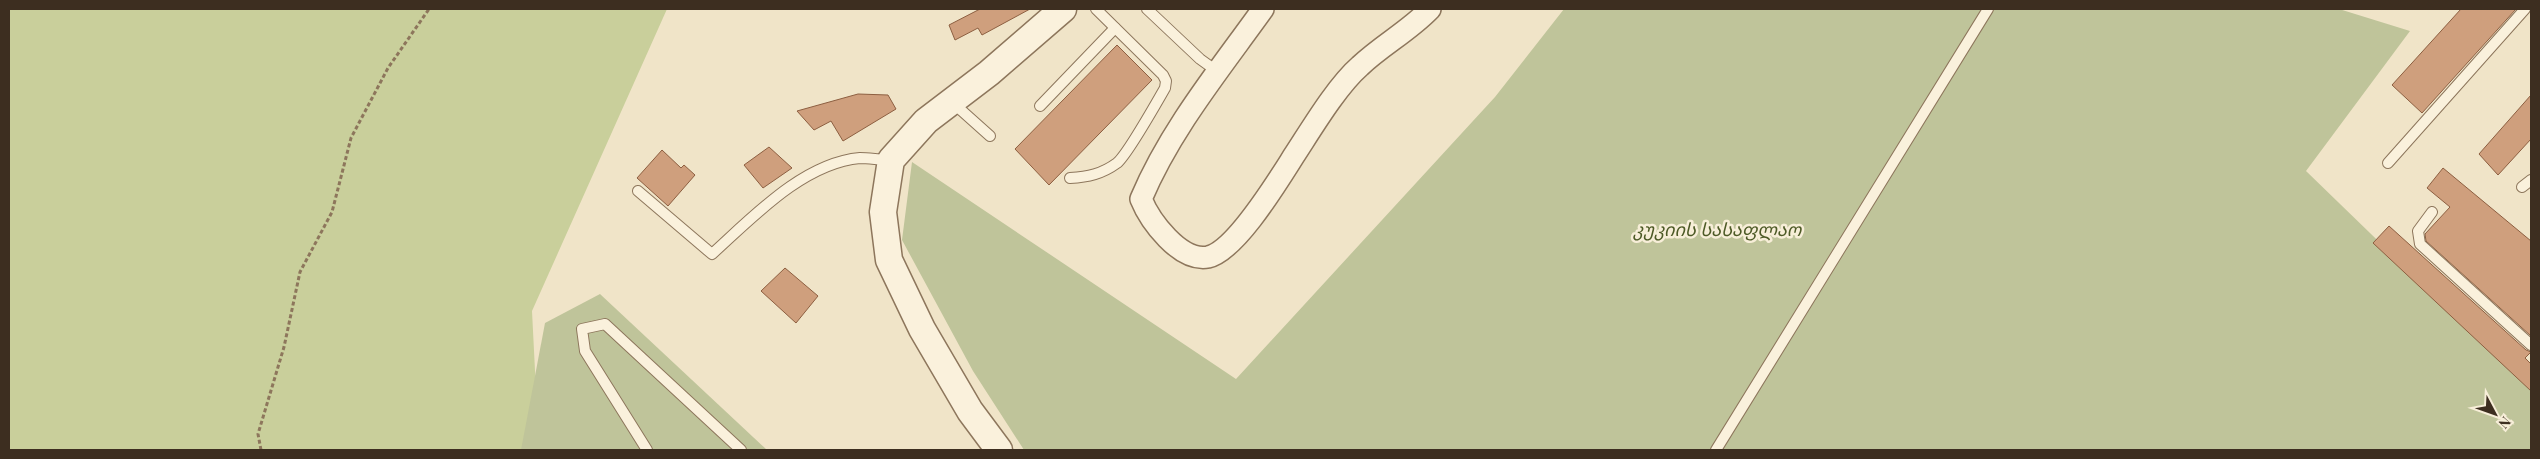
<svg xmlns="http://www.w3.org/2000/svg" width="2540" height="459" font-family="'Playfair Display','Noto Sans Georgian',serif">
  <rect width="100%" height="100%" fill="#f0e4c8"/>
  <path fill="#c9cf9b" d="M9,9H667L532,311L539,450H9Z"/>
  <g fill="#bfc49a">
    <path d="M1564,9H2339L2410,31L2306,171L2531,389V450H1024L973,371L902,240L912,162L1236,379L1495,97Z"/>
    <path d="M600,294L767,450H521L545,323Z"/>
  </g>
  <g fill="#cf9f7d" stroke="#8d5f41">
    <path d="M980,9H1030L982,35L978,28L955,40L949,25Z"/>
    <path d="M2461,9H2516L2422,113L2392,85Z"/>
    <path d="M1117,45L1152,80L1049,185L1015,149Z"/>
    <path d="M858,94L888,95L896,109L843,141L831,121L814,130L797,111Z"/>
    <path d="M2531,95V139L2498,175L2479,154Z"/>
    <path d="M769,147L792,168L763,188L744,165Z"/>
    <path d="M662,150L681,168L684,165L695,175L668,206L637,178Z"/>
    <path d="M2443,168L2531,241V336L2426,241L2425,234L2450,207L2427,188Z"/>
    <path d="M2389,226L2526,350L2531,352L2525,358L2531,364V391L2373,243Z"/>
    <path d="M785,268L818,296L796,323L761,291Z"/>
  </g>
  <g fill="none" stroke-linecap="round" stroke-linejoin="round">
    <g stroke="#8d765c" stroke-width="12">
      <g id="service">
        <path d="M1147,9L1200,59L1218,72"/>
        <path d="M952,102L990,136"/>
        <path d="M1040,106L1115,28"/>
        <path d="M2388,163L2525,9"/>
        <path d="M1070,178C1088,177 1102,174 1117,163C1127,155 1157,102 1165,88L1166,81L1163,75L1096,9"/>
        <path d="M2522,187L2531,180"/>
        <path d="M638,191L712,254C752,218 803,163 860,158C869,158 881,160 891,160"/>
        <path d="M2432,212L2418,231L2420,244L2531,345"/>
        <path d="M647,450L585,351L582,329L605,324L741,450"/>
        <path d="M1716,450L1988,9"/>
      </g>
    </g>
    <g stroke="#8d765c" stroke-width="24">
      <path id="minor" d="M1263,9C1220,69 1170,130 1141,199C1150,221 1180,262 1208,257C1236,251 1279,179 1295,154C1312,128 1337,86 1360,66C1382,45 1409,31 1430,9"/>
    </g>
    <g stroke="#8d765c" stroke-width="29">
      <path id="tertiary" d="M999,450L970,411L922,329L889,260L883,212L891,160L926,121L989,73L1063,9"/>
    </g>
    <path stroke="#8d765c" stroke-width="3" stroke-dasharray="4 2.5" stroke-linecap="butt" d="M261,450L258,434L284,347L300,272L332,212L351,138L388,68L429,9"/>
    <use href="#service" stroke="#faf1dc" stroke-width="10"/>
    <use href="#minor" stroke="#faf1dc" stroke-width="21"/>
    <use href="#tertiary" stroke="#faf1dc" stroke-width="26"/>
  </g>
  <g text-anchor="middle" stroke-width="5" stroke-linejoin="round" paint-order="stroke">
    <g font-size="18" font-style="italic" fill="#4d5a26" stroke="#f7eed8">
      <text x="1717" y="236">კუკიის სასაფლაო</text>
    </g>
  </g>
  <rect width="2540" height="459" fill="none" stroke="#3d2e20" stroke-width="20"/>
  <g transform="translate(2495 414) rotate(131)" stroke="#f7eed8" stroke-width="4" paint-order="stroke">
  <path d="M0-4L9 19L0 12L-9 19Z" fill="#3d2e20"/>
  <text y="-8" font-size="14" font-weight="bold" text-anchor="middle" fill="#3d2e20">N</text>
  </g>
</svg>
